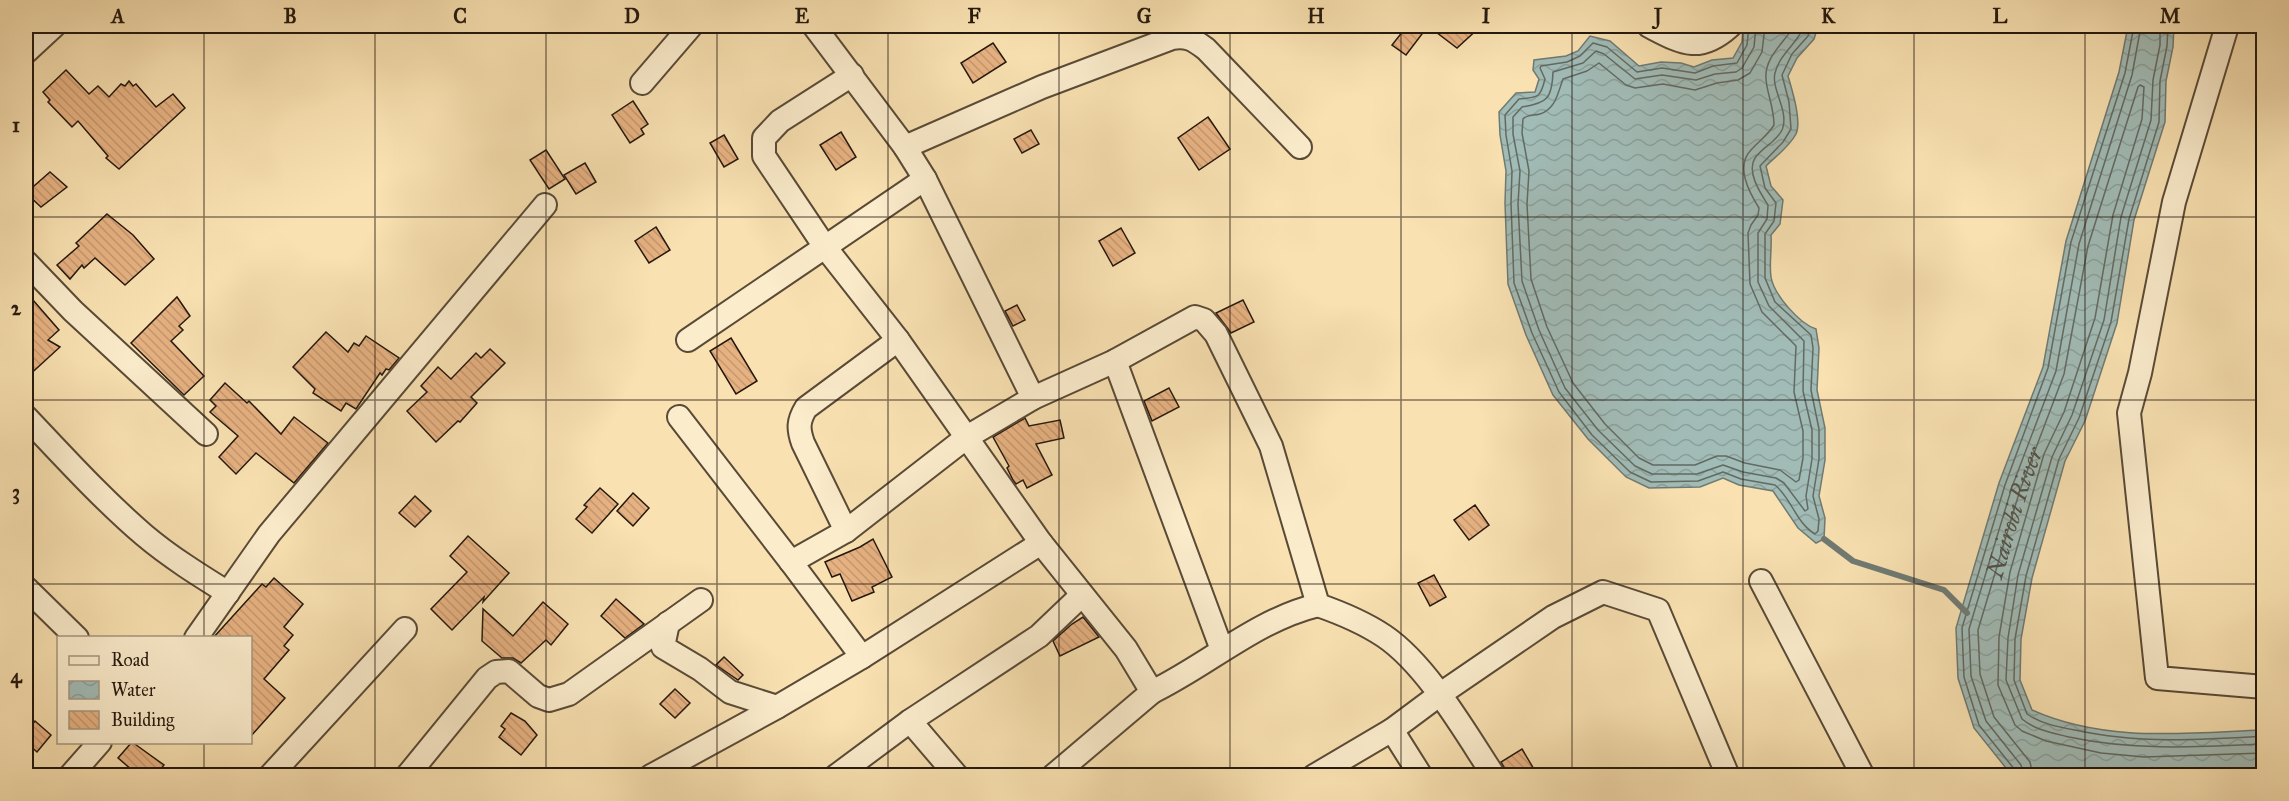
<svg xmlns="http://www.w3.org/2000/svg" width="2289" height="801" font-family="'IM FELL Great Primer',serif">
  <defs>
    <pattern id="water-waves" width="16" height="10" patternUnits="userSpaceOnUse" patternTransform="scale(1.5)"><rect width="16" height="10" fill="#a1bbb6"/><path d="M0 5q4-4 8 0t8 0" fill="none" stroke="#8aa09b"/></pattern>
    <pattern id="building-back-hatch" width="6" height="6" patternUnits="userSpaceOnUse" patternTransform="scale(1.5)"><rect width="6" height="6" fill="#e7b282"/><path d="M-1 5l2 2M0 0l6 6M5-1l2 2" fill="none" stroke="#c6986f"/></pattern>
  </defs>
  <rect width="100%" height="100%" fill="#f9e1b1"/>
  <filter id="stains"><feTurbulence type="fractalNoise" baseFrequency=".00333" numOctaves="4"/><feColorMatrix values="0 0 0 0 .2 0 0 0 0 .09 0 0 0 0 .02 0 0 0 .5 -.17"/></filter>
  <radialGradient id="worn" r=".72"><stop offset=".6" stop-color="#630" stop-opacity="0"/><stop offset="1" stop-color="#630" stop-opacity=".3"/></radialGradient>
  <g fill="url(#water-waves)" stroke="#6f7a73" stroke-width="1.5">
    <path d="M1743,26H1818L1814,39L1797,58L1788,76C1792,90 1802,121 1796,134C1789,147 1776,156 1766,166L1771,186L1783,200L1780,224L1771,235C1772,248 1769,265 1771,277C1774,295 1800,324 1816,329L1819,348L1817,390L1825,428V460L1819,496L1825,518L1824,539L1816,543L1798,528L1773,491L1739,485L1723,478L1700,487L1649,488L1626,477L1588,439L1553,395L1526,335L1508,284L1505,203L1506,171L1500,135L1499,112L1516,93L1535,92L1539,79L1533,70L1534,60L1566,56L1578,51L1590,36L1610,41L1639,66L1661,62L1681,63L1694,67L1712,60L1733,58L1742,42Z"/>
    <path d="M2128,26H2174L2173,47L2166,81L2165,122L2134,220L2117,323L2085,421L2065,461L2032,578L2021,639L2020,680L2032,710C2105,743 2186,733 2263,730V775L2028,776L2010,773L1974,728L1958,678L1956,628L1999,483L2043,367L2066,241L2119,72Z"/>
  </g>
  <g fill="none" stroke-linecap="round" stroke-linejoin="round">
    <g stroke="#626a62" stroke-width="1.5">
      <path d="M1749,26L1747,45L1737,63L1713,66L1695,73L1662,68L1637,72L1607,47L1593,43L1580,56L1567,62L1541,66L1540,68L1545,79C1540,99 1538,97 1519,99L1505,115L1506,135L1512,171L1511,203L1514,283L1532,333L1559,392L1592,435L1630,472L1651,482L1698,481L1723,472L1741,479L1775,485C1792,499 1796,523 1815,534L1818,531L1819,519L1813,496L1819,459V429L1811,390L1813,348L1811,335L1775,302L1765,278V234L1774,221L1776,203L1765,188L1760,166L1783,142L1791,129L1789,102L1782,75L1792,54L1808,36L1812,26"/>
      <path d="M1756,26L1754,47L1742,68L1736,72L1715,74L1696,80L1662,75L1635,79L1604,54L1596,51L1583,63L1553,72C1552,98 1548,103 1522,107L1513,117V134L1520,171L1518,204L1522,281L1539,330L1565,388L1598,430L1635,466L1652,474H1697L1723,465L1743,472L1776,478L1784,483L1805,511L1808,509L1806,496L1812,459V430L1803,391L1804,341L1769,306L1758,282V233L1767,219L1768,205C1761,194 1746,172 1755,158C1759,152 1766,147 1772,142C1776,138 1782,133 1783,127C1788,110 1771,88 1775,73C1780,53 1799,42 1804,26"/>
      <path d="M1765,26L1762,52L1750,73L1738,80L1717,83L1695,90L1663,84L1635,88L1626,85L1599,63L1587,71L1563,79C1558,92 1556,109 1540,114C1533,116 1528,114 1523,119L1522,133L1529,171L1527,204L1531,279L1547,327L1573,383L1605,424L1639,458L1653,465H1695L1717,456H1726L1745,463L1780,470L1796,482L1799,480L1803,458V431L1794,392L1796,346L1762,312L1750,284L1748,233L1751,225L1758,215L1759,208C1749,192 1735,166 1751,150C1759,141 1768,135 1774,125C1774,107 1767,94 1766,79C1764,57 1785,42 1794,26"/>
      <path d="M2160,26V45L2153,80L2151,120L2121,217L2104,320L2072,415L2052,457L2018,575L2008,638L2006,680L2022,719C2035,730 2053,733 2069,737C2134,751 2198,747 2264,744"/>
      <path d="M2168,26L2167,46L2160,81L2159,122L2129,219L2111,322L2079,418L2059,459L2026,576L2015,639L2014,680L2027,714C2042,724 2058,727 2075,730C2137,744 2201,740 2264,736"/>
      <path d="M2017,776L2015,770L1979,725L1964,677L1962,628L2005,485L2048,368L2071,242L2125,73L2134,26"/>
      <path d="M2024,776L2021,765L1986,721L1971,676L1969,629L2012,487L2056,371L2079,244L2132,75L2141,26"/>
      <path id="s1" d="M2033,776L2030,762L1994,717L1980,674L1978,630L2020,490L2064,374L2088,246L2138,87L2140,85L2144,87L2142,119L2113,215L2095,318L2064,412L2044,454L2010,572L1999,637L1998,685L2015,725L2022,731L2046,741L2101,753L2144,757L2264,753"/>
    </g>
    <path stroke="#6f7a73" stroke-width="6" d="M1824,539L1853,561L1944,590L1967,613"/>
  </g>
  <g fill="url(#building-back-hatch)" stroke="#24180e" stroke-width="1.5">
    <path d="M1407,26H1481L1457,48L1428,26L1406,55L1392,45Z"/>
    <path d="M993,43L1006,62L973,83L961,63Z"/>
    <path d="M66,70L89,94L98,86L109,97L121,84L125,86L129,81L133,86L136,84L156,107L173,94L185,108L119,169L106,158L108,156L78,121L72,127L48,102L50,100L43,92Z"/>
    <path d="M633,101L648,124L641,129L644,134L630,143L612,115Z"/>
    <path d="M1208,117L1230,149L1199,170L1178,138Z"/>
    <path d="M1031,130L1039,144L1022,153L1014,139Z"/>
    <path d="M841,132L856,157L836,170L820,145Z"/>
    <path d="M724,135L738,159L724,167L710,143Z"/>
    <path d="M546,150L565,179L549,189L530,160Z"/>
    <path d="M585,163L596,182L576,194L564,175Z"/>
    <path d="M50,172L67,187L41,207L26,193Z"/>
    <path d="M107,214L133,235L154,259L125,285L95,258L84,268L82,265L70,279L57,265L79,246L76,243Z"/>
    <path d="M656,227L670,250L649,263L635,241Z"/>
    <path d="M1121,228L1135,253L1113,266L1099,241Z"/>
    <path d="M26,292L59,330L48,340L60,347L26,378Z"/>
    <path d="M177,297L190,316L179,326L183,330L171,341L204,376L184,395L131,343Z"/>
    <path d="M1243,300L1254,322L1231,333L1216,313Z"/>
    <path d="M1017,305L1025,320L1013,326L1005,311Z"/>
    <path d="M326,332L348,352L354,343L359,346L366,336L399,358L389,370L386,369L382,375L380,373L356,409L346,403L341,411L313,393L315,389L293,367Z"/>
    <path d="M731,338L757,381L736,394L710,351Z"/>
    <path d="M490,349L505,363L471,397L477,403L460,422L458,421L436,442L407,411L427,392L421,386L438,367L451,379L476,353L481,358Z"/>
    <path d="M225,383L247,403L249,401L281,434L294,417L328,443L294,483L256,453L236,474L219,457L238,436L210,412L216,406L210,400Z"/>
    <path d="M1169,388L1179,407L1152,421L1144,401Z"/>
    <path d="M1025,418L1029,426L1060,420L1064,438L1036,444L1052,475L1027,488L1023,480L1016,484L1013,480L1007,468L1009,466L993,437Z"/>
    <path d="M600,488L618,504L592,533L576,519L587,507L584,505Z"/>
    <path d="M633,493L649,508L633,526L617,511Z"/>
    <path d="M415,496L431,511L415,527L399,513Z"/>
    <path d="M1475,505L1489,525L1469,540L1454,520Z"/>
    <path d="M468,536L509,573L483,602L484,597L452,630L431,609L467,572L450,556Z"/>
    <path d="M873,539L892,577L872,587L874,592L852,601L840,574L832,577L825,562L860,547Z"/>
    <path d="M1434,575L1446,597L1430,606L1418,583Z"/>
    <path d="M274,578L303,604L284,627L293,635L284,646L289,650L264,679L285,698L250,737V638H213L262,584L266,587Z"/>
    <path d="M616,599L644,624L625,638L601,616Z"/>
    <path d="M543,602L568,624L551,645L546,640L521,663L513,658H502L482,641L483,609L513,636Z"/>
    <path d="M1083,617L1099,637L1060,656L1053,641L1072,624Z"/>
    <path d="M724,657L743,675L738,680L716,665Z"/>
    <path d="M675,689L690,703L675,718L660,704Z"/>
    <path d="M511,713L525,721L537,735L521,755L499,737L505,729L501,726Z"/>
    <path d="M35,721L51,735L37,752L26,742V732Z"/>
    <path d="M132,742L164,765L155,776H139L118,758Z"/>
    <path d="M1522,749L1538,776H1509L1501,762Z"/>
  </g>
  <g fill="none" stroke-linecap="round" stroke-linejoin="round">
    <g stroke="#594a37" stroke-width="26">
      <g id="minor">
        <path d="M814,26L905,147L925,179L1033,398L967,437L846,531L791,562L862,657"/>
        <path d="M1649,26C1682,43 1699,54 1730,26"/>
        <path d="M2227,26L2174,202L2140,373L2129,413L2157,678L2264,687"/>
        <path d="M26,52L54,26"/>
        <path d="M642,83L691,26"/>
        <path d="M905,147L1042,87L1172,38C1187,35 1194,40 1206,49L1300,147"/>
        <path d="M26,262L73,311L206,434"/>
        <path d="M688,340L825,247L764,156V138L780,121L852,75"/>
        <path d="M898,340L1041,543L1126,649L1152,692L1053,776"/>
        <path d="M1115,361L1222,650"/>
        <path d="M1033,398L1115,361L1195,317L1204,320L1216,334L1271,446L1318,605C1341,613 1363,622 1384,636C1427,665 1465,732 1494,776"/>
        <path d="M26,417C64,457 102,499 144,535C170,557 199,575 228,593"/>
        <path d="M679,417L791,562"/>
        <path d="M846,531L803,443C798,429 798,421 806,408L898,340L825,247L925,179"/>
        <path d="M1761,581L1863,776"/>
        <path d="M26,588L77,638"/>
        <path d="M668,623L663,647L700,669L730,692L777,707"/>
        <path d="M196,638L269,534L545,205"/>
        <path d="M1152,692C1208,665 1256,620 1318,605"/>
        <path d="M910,721L957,776"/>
        <path d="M1392,730L1421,776"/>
        <path d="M70,776L100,742"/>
        <path d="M270,776L405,629"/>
        <path d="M407,776L487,678L496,672L509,671L538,696L549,700L569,694L701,600"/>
        <path d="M651,776L777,707L862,657L1041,543"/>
        <path d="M836,776L910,721L1039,636L1082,595"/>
        <path d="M1314,776L1392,730L1439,695L1553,617L1603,592L1658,610L1728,776"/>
      </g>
    </g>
    <use href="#minor" stroke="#fbeccc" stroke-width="22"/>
  </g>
  <path fill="none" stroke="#24180e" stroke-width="1.5" stroke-opacity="0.55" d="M204,26V638M375,26V776M546,26V776M717,26V776M888,26V776M1059,26V776M1230,26V776M1401,26V776M1572,26V776M1743,26V776M1914,26V776M2085,26V776M26,217H2264M26,400H2264M26,584H2264M204,742V776"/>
  <g text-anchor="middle" stroke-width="6" stroke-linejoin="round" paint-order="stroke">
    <g font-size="24" font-style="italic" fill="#505149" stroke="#fbeccc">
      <text dy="8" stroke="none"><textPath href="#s1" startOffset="284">Nairobi River</textPath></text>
    </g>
  </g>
  <rect width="2289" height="801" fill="none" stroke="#f9e1b1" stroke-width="66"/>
  <rect x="57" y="636" width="195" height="108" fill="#fbeccc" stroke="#a59780" stroke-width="1.5"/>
  <rect x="69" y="656" width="30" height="9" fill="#fbeccc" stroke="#a59780" stroke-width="1.5"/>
  <text x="111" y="666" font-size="18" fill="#24180e">Road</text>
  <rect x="69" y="681" width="30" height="18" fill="url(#water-waves)" stroke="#a59780" stroke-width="1.5"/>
  <text x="111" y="696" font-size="18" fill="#24180e">Water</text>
  <rect x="69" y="711" width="30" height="18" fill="url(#building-back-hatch)" stroke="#a59780" stroke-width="1.5"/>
  <text x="111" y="726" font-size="18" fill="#24180e">Building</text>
  <rect x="33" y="33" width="2223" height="735" fill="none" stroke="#24180e" stroke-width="2"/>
  <g font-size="20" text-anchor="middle" font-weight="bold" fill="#24180e">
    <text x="118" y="23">A</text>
    <text x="290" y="23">B</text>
    <text x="460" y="23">C</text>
    <text x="632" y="23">D</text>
    <text x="802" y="23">E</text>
    <text x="974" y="23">F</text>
    <text x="1144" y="23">G</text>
    <text x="1316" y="23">H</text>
    <text x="1486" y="23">I</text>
    <text x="1658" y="23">J</text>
    <text x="1828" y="23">K</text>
    <text x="2000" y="23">L</text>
    <text x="2170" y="23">M</text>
    <text x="16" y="132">1</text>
    <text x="16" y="315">2</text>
    <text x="16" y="499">3</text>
    <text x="16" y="683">4</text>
  </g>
  <rect width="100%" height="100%" filter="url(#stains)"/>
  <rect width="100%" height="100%" fill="url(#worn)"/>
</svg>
